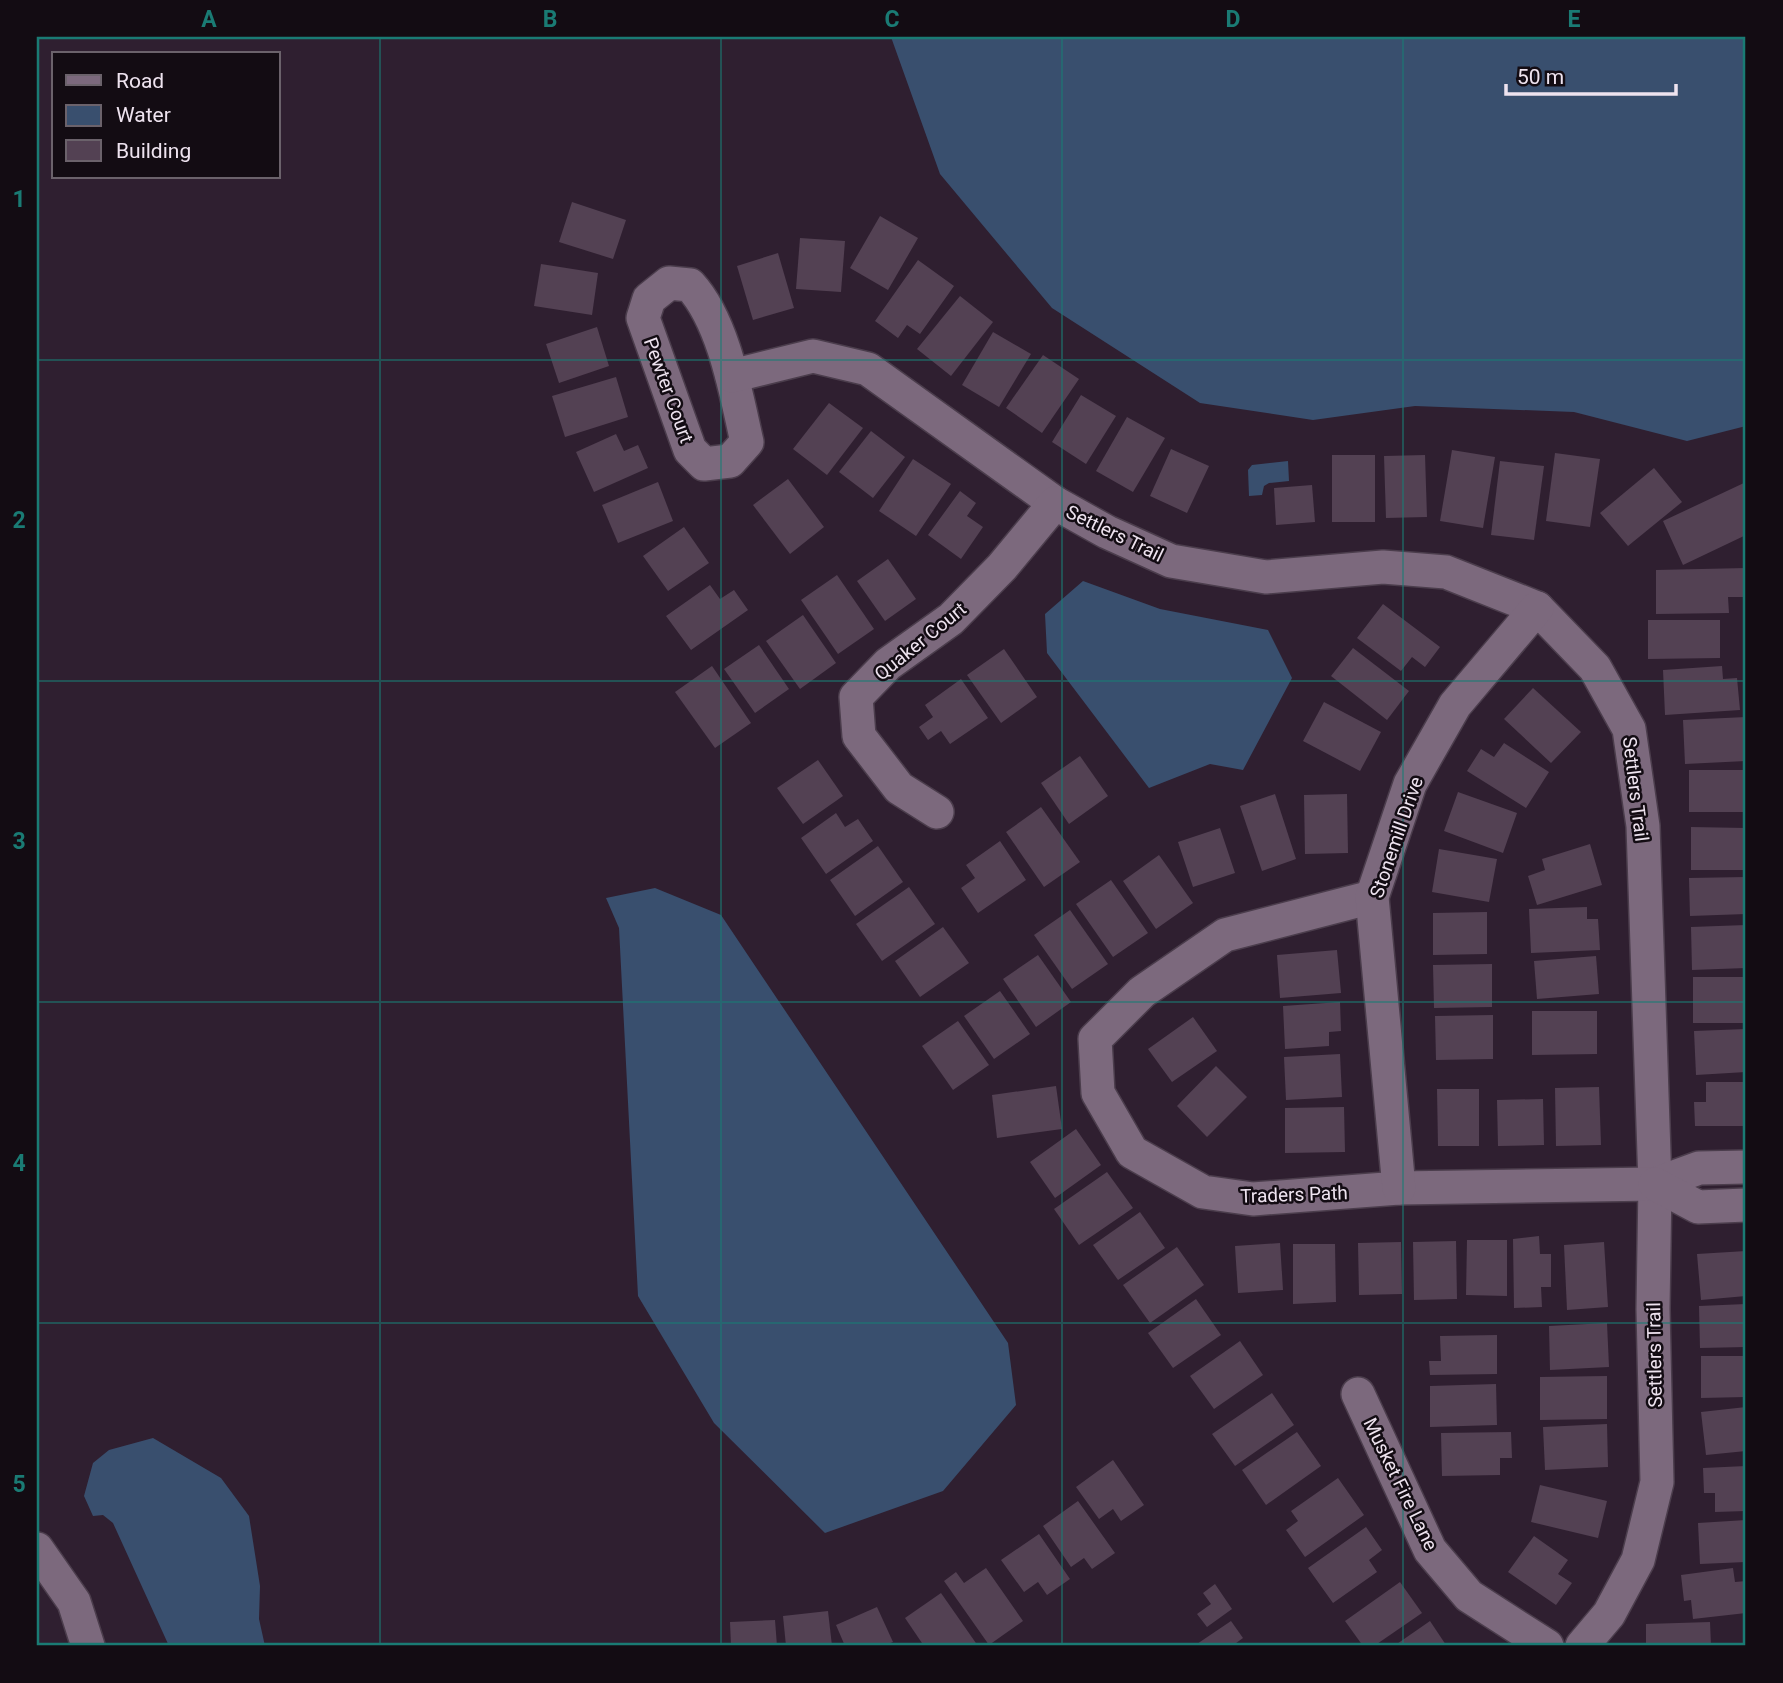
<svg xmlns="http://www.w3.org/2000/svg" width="1783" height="1683" font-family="Roboto,sans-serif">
  <rect width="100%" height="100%" fill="#2f1f30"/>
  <g fill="#394f6e">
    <path d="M891,37H1746V426L1687,441L1574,412L1415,406L1313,420L1200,403L1052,308L940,174Z"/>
    <path d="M1288,461L1289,481L1269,483L1264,486L1262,495L1249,496L1248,470L1252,465Z"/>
    <path d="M1083,581L1160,609L1268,630L1292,678L1243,770L1210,764L1149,788L1047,653L1045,614Z"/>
    <path d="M655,888L721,915L1008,1343L1016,1405L943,1491L825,1533L714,1423L638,1296L619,928L606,898Z"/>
    <path d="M153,1438L221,1478L249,1516L260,1586L259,1619L265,1646H169L113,1523L103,1515L93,1516L84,1496L93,1463L109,1450Z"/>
  </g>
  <g fill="#534153">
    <path d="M572,202L626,220L613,259L559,242Z"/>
    <path d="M880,216L918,238L888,290L850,268Z"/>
    <path d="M800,238L845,241L841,292L796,289Z"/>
    <path d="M778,253L794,308L753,320L737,266Z"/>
    <path d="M918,260L954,286L920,334L907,325L898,338L875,321Z"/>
    <path d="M541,264L598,273L592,315L534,306Z"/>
    <path d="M960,296L993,322L951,376L917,349Z"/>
    <path d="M597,327L609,366L559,383L546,344Z"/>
    <path d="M993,332L1031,354L999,407L962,385Z"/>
    <path d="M1043,355L1079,379L1042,433L1006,408Z"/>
    <path d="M616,377L628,417L565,437L552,396Z"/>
    <path d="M1081,395L1116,416L1086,464L1052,442Z"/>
    <path d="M829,403L863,428L827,475L793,449Z"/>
    <path d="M1127,417L1165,438L1133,492L1096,471Z"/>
    <path d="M871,431L905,457L873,498L839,472Z"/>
    <path d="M616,434L624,451L638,445L648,468L594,492L576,452Z"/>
    <path d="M1171,449L1209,466L1187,513L1150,496Z"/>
    <path d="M1452,450L1495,457L1483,528L1440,521Z"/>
    <path d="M1555,453L1600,459L1590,527L1546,521Z"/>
    <rect x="1332" y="455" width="43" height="67"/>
    <path d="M1425,455L1427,517L1386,518L1384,456Z"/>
    <path d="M913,459L951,484L916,536L879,511Z"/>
    <path d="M1500,461L1544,466L1534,540L1491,535Z"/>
    <path d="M1654,468L1682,502L1628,546L1600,513Z"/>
    <path d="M788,479L824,527L790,554L753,505Z"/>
    <path d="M658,482L673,521L618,543L602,505Z"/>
    <path d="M1746,482V518L1744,519L1746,535L1683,565L1663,521Z"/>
    <path d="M1312,485L1315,522L1276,525L1274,488Z"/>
    <path d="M960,491L976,503L967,516L983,527L961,559L928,535Z"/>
    <path d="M684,527L709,563L668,591L643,556Z"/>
    <path d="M888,559L916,599L885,621L857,581Z"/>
    <path d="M1746,568V597H1728L1729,613L1656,614V570Z"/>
    <path d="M837,575L874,629L838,654L801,600Z"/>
    <path d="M710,585L720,599L734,590L748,610L691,650L666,616Z"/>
    <path d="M1383,604L1440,647L1425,667L1412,657L1401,671L1357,638Z"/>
    <path d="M803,615L836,663L800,689L766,641Z"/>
    <path d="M1648,620H1720V658L1648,659Z"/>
    <path d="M759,645L789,689L755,713L724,669Z"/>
    <path d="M1353,648L1409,691L1387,720L1331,676Z"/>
    <path d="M1004,649L1037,697L1001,723L967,675Z"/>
    <path d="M712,666L751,723L715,748L675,692Z"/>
    <path d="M1722,666L1723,679L1737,678L1740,710L1665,715L1663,670Z"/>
    <path d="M961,679L988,718L950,744L941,731L928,740L919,727L933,717L925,705Z"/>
    <path d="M1533,688L1581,732L1551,763L1504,719Z"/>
    <path d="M1324,702L1381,732L1360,771L1303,741Z"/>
    <path d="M1746,717V761L1685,764L1683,720Z"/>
    <path d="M1504,743L1549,772L1526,808L1467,771L1481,749L1494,757Z"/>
    <path d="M1080,756L1108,796L1069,824L1041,783Z"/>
    <path d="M818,760L843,796L803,824L777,788Z"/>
    <rect x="1689" y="770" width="57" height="42"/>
    <path d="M1458,792L1517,813L1503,853L1444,831Z"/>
    <path d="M1275,794L1296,859L1262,871L1240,806Z"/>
    <path d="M1347,794L1348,853L1305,854L1304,795Z"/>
    <path d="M1041,807L1080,862L1044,887L1006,832Z"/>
    <path d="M836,813L845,827L858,819L873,841L826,874L801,838Z"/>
    <path d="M1691,827L1746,828V870H1691Z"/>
    <path d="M1220,828L1235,873L1193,887L1178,842Z"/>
    <path d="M1000,841L1026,880L978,913L961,888L975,878L966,865Z"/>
    <path d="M1590,844L1602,885L1537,905L1528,876L1545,870L1542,859Z"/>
    <path d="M878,846L903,882L855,916L830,880Z"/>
    <path d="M1439,849L1497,859L1489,902L1432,892Z"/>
    <path d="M1159,855L1193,903L1156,929L1123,881Z"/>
    <path d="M1746,877V914L1690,916L1689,878Z"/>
    <path d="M1111,880L1148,933L1113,957L1076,904Z"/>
    <path d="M909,887L935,924L882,961L856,924Z"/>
    <path d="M1587,907V919H1598L1600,950L1531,953L1529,909Z"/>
    <path d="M1070,910L1108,964L1072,989L1034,935Z"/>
    <path d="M1487,912V954L1433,955V913Z"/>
    <path d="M1746,925V968L1692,970L1691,927Z"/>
    <path d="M943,927L969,963L920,997L895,961Z"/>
    <path d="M1337,950L1341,993L1280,998L1277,955Z"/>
    <path d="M1038,955L1071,1002L1036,1027L1003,979Z"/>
    <path d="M1596,956L1599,994L1537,999L1534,961Z"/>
    <path d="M1492,964V1007L1434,1008L1433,965Z"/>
    <rect x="1693" y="977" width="53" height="46"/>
    <path d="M1000,991L1030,1034L994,1059L964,1016Z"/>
    <path d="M1340,1002L1341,1031L1329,1032V1046L1285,1049L1283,1006Z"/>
    <path d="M1532,1011H1597V1054L1532,1055Z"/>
    <path d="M1493,1015V1059L1436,1060L1435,1016Z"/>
    <path d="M1193,1017L1217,1051L1172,1082L1148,1049Z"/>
    <path d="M958,1021L989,1065L953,1090L922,1046Z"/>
    <path d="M1746,1029V1072L1696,1075L1694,1031Z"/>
    <path d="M1340,1054L1342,1097L1286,1100L1284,1057Z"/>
    <path d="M1216,1066L1247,1097L1207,1137L1177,1106Z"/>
    <path d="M1706,1082H1746V1126H1695L1694,1102H1706Z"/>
    <path d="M1056,1086L1062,1129L997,1138L992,1095Z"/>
    <path d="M1599,1087L1601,1145L1556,1146L1555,1088Z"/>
    <path d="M1437,1089H1479V1146H1438Z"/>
    <path d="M1543,1099L1544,1145L1498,1146L1497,1100Z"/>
    <path d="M1344,1107L1345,1152L1285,1153V1108Z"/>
    <path d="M1076,1129L1101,1165L1055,1198L1030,1162Z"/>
    <path d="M1107,1172L1133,1208L1079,1245L1054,1209Z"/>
    <path d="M1140,1212L1165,1248L1118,1280L1093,1245Z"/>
    <path d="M1539,1236L1540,1254H1551V1287H1541L1542,1307L1514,1308L1513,1239Z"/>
    <path d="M1467,1240H1507V1296L1466,1295Z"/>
    <path d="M1456,1241L1457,1299L1414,1300L1413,1242Z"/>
    <path d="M1401,1242L1402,1294L1359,1295L1358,1243Z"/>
    <path d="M1604,1242L1608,1307L1567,1310L1564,1245Z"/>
    <path d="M1280,1243L1283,1290L1238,1293L1235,1246Z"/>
    <path d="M1293,1244H1335L1336,1302L1293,1304Z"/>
    <path d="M1177,1247L1204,1285L1150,1323L1123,1285Z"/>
    <path d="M1746,1251V1296L1701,1300L1697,1254Z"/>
    <path d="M1196,1299L1221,1335L1173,1368L1148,1333Z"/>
    <path d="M1746,1304V1347L1700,1348L1699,1306Z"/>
    <path d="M1607,1323L1609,1367L1550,1370L1549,1326Z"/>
    <path d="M1497,1335V1374L1430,1375L1429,1361H1441L1440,1336Z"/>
    <path d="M1240,1341L1263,1375L1214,1409L1190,1376Z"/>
    <path d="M1701,1356H1746V1397L1701,1398Z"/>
    <path d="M1607,1376V1419L1540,1420V1377Z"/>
    <path d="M1496,1384L1497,1425L1430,1427V1386Z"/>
    <path d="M1272,1393L1294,1425L1235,1466L1212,1434Z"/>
    <path d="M1746,1407V1451L1706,1455L1701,1412Z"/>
    <path d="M1607,1424L1608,1467L1545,1470L1543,1427Z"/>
    <path d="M1297,1432L1321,1466L1266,1505L1242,1470Z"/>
    <path d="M1511,1432L1512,1458H1500V1475L1442,1476L1441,1433Z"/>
    <path d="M1113,1460L1144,1505L1121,1521L1113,1509L1099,1519L1076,1487Z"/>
    <path d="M1746,1466V1511L1715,1512V1493H1704L1703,1468Z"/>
    <path d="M1338,1478L1364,1515L1305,1557L1286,1530L1298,1521L1291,1511Z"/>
    <path d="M1540,1485L1607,1501L1598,1538L1531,1522Z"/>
    <path d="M1078,1501L1115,1553L1092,1569L1084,1558L1071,1567L1043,1526Z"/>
    <path d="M1746,1520V1562L1700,1564L1698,1523Z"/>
    <path d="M1366,1527L1382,1550L1369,1560L1377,1572L1333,1603L1308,1568Z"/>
    <path d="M1039,1534L1070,1579L1047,1595L1038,1582L1024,1592L1001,1560Z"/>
    <path d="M1534,1536L1568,1560L1558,1574L1572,1583L1556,1605L1508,1572Z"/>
    <path d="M986,1568L1023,1621L989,1645L944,1581L956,1572L964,1583Z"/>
    <path d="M1733,1568L1735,1582L1746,1581V1613L1693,1619L1691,1600L1684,1601L1681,1575Z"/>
    <path d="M1400,1582L1422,1613L1374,1646H1363L1345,1621Z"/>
    <path d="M1215,1584L1232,1609L1207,1627L1197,1614L1211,1604L1203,1593Z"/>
    <path d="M941,1593L978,1646H924L905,1618Z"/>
    <path d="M877,1607L893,1642L883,1646H845L836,1625Z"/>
    <path d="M828,1611L832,1646H786L783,1616Z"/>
    <path d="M775,1620L777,1646H731L730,1622Z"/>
    <path d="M1231,1621L1243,1638L1232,1646H1194Z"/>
    <path d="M1430,1621L1446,1645L1394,1646Z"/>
    <path d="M1710,1622L1711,1646H1646V1624Z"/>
  </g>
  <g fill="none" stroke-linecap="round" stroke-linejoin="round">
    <g stroke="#4b3d4c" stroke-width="36">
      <g id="minor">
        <path d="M669,283L690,285C724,322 736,394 747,442L730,461L704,464L690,450L643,318L649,299Z"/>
        <path d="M732,376L813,356L868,369L1055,503L1107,532L1171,561L1266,577L1383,567L1446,572L1537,608L1595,668L1629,729L1643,826L1655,1184L1653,1309L1657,1482L1638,1560L1609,1614L1582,1646"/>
        <path d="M937,812L899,788L859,736L856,697L888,664L951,619L1002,567L1055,503"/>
        <path d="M1372,897L1225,935L1142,992L1095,1039L1098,1093L1132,1152L1203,1192L1253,1199L1399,1188L1655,1184L1699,1168L1746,1167"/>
        <path d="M1655,1184L1698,1207L1746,1205"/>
        <path d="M1399,1188L1372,897L1410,784L1455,705L1537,608"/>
        <path d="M1358,1394L1430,1550L1469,1596L1547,1646"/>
        <path d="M37,1549L74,1602L88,1646"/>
      </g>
    </g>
    <use href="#minor" stroke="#7c697d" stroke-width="33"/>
  </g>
  <path fill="none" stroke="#1a7b74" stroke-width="2" stroke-opacity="0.55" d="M380,37V1646M721,37V1646M1062,37V1646M1403,37V1646M37,360H1746M37,681H1746M37,1002H1746M37,1323H1746"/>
  <g text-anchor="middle" stroke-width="5" stroke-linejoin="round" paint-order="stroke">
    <g font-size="19" fill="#eee3ef" stroke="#130c13">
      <text transform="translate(669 390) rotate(70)" y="7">Pewter Court</text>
      <text transform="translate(1115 533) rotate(26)" y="7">Settlers Trail</text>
      <text transform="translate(920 641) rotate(-39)" y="7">Quaker Court</text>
      <text transform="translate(1636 789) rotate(83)" y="7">Settlers Trail</text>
      <text transform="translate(1396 837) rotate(-71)" y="7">Stonemill Drive</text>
      <text transform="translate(1294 1194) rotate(-2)" y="7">Traders Path</text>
      <text transform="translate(1654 1355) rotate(-91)" y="7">Settlers Trail</text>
      <text transform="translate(1401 1484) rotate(64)" y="7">Musket Fire Lane</text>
    </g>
  </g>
  <rect width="1783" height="1683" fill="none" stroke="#130c13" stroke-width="77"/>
  <rect x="52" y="52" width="228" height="126" fill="#130c13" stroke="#6b626b" stroke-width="2"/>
  <rect x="66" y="75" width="35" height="10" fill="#7c697d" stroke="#6b626b" stroke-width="2"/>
  <text x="116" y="88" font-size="21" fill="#eee3ef">Road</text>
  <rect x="66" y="105" width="35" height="21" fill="#394f6e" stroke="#6b626b" stroke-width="2"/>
  <text x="116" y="122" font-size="21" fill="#eee3ef">Water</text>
  <rect x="66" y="140" width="35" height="21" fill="#534153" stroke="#6b626b" stroke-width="2"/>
  <text x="116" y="158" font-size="21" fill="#eee3ef">Building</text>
  <path d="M1506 84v10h170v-10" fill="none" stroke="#eee3ef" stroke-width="3.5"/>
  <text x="1517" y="84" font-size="21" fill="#eee3ef" stroke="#130c13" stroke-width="5" paint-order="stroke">50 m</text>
  <rect x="38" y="38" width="1706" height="1606" fill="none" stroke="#1a7b74" stroke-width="2.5"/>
  <g font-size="23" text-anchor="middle" font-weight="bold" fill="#1a7b74">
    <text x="209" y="27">A</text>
    <text x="550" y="27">B</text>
    <text x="892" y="27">C</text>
    <text x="1233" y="27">D</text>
    <text x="1574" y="27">E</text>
    <text x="19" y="207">1</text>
    <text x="19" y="528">2</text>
    <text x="19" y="849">3</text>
    <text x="19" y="1171">4</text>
    <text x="19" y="1492">5</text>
  </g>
</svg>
